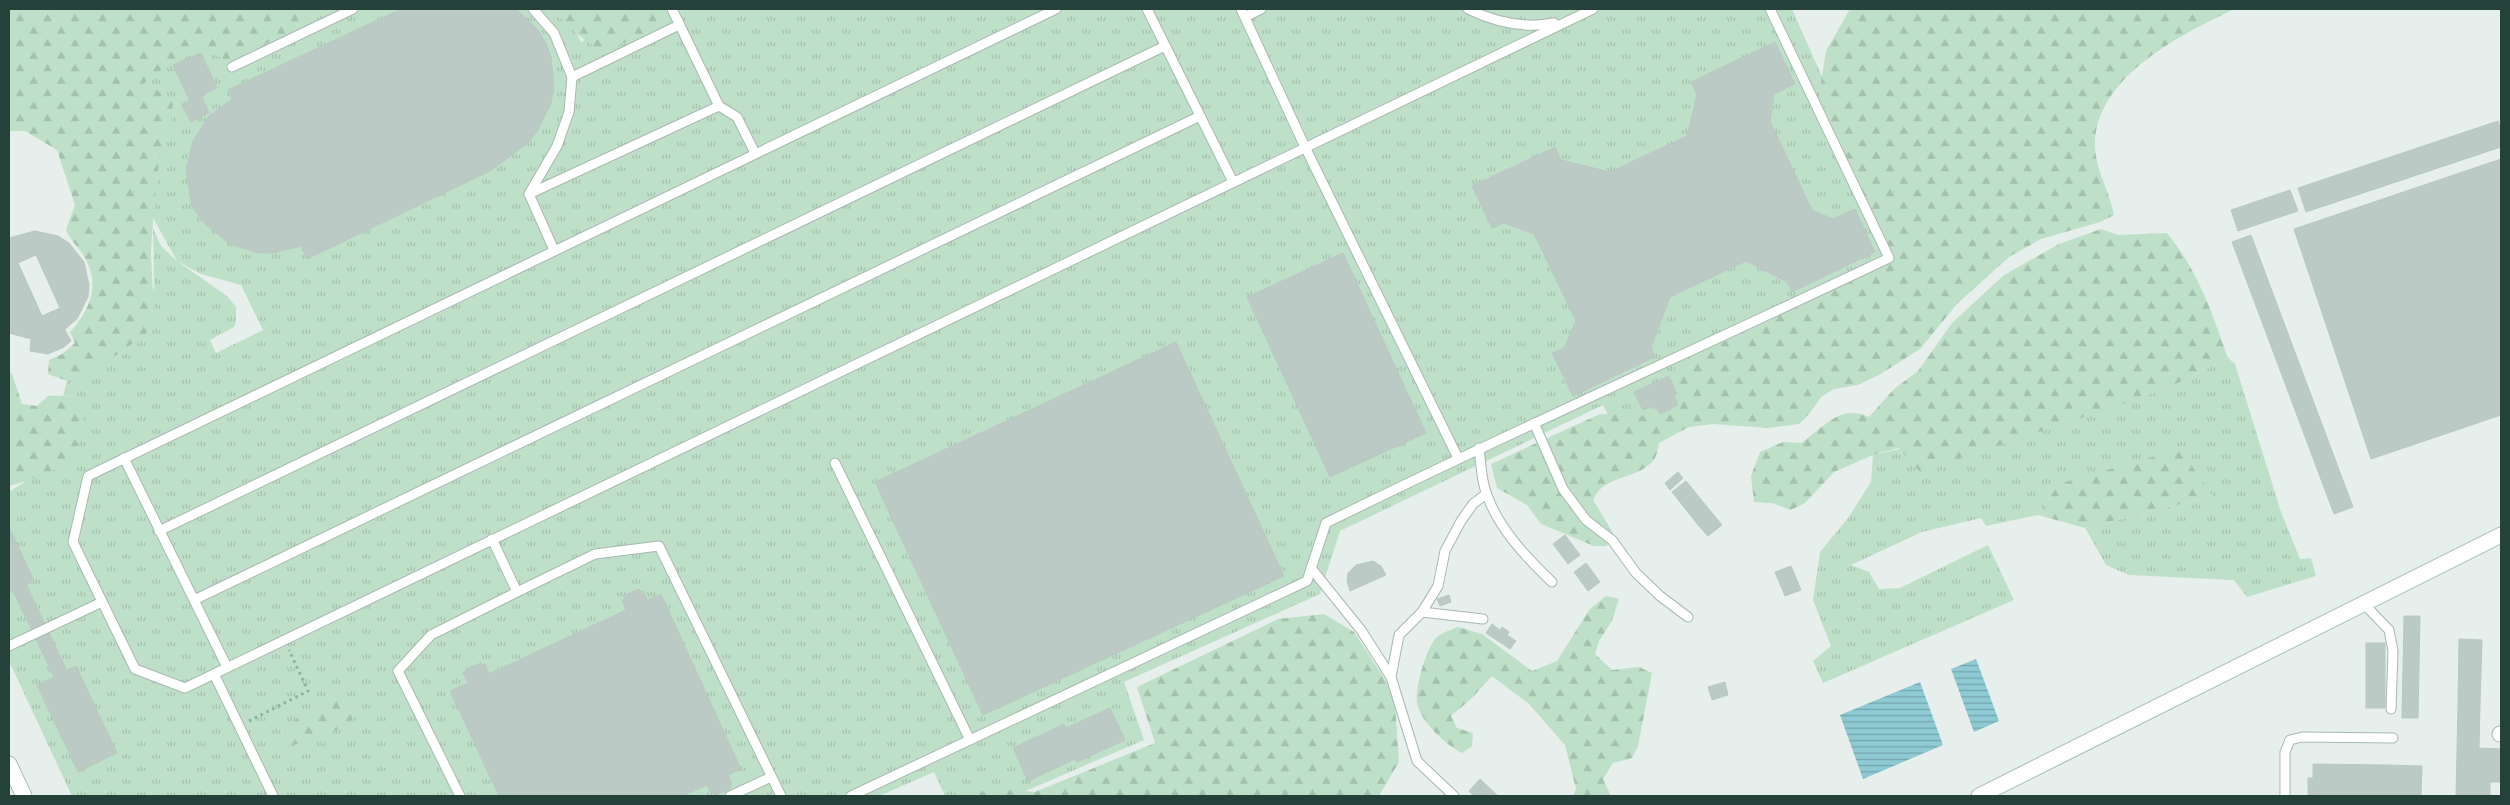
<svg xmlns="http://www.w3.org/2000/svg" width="2510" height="805" font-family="Montserrat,sans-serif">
  <defs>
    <pattern id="grass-tufts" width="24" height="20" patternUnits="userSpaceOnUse" patternTransform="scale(1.25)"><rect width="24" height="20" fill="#bfe0c8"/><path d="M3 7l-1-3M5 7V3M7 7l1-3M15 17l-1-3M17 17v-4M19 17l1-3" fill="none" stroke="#a4c1ad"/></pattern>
    <pattern id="forest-firs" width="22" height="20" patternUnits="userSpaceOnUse" patternTransform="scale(1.25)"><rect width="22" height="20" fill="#bfe0c8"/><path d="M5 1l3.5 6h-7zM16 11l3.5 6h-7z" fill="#a4c1ad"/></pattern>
    <pattern id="water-rules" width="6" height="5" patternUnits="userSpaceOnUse" patternTransform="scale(1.25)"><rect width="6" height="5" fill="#8ec9d4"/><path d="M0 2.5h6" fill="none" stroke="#74a5ad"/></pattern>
  </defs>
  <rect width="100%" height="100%" fill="#e6efeb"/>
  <g fill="url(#grass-tufts)" fill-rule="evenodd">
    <path d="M264,9H564L581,42L652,9H1792L1904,262L1697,402L1620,438L1603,405L1340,531L1320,594L1124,682L1144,740L1014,796H945L934,772L879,796H72L9,661V492L26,481L72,397L63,396L67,381L83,372L154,288L153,228L161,246L177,261L152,216L130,78ZM177,261L201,274L241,285L263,330L216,353L210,340L234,327L236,322V307L227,296Z"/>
    <path d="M2228,358L2235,364L2281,512L2300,559L2311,558L2316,576L2247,597L2234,580L2129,575L2106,565L2085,528L2212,496L2058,484L2038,515L1986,526L1981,518L1922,532L1851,565L1869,572L1879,589L1900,588L1988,545L2014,600L1823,683L1813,661L1831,646L1813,600L1820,552L1848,518L1871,482L1873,455L2164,390Z"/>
  </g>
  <g fill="url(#forest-firs)">
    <path d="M9,9H310L296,15L301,27L229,61L202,49L149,76L143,86L157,90L173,100L171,124L160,154L154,206L151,251L154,319L149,331L120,353L67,381L48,374L49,360L62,354L75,343L70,332C88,312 101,287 86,260C81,249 71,242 66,230L75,205L57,150L25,131H9Z"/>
    <path d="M551,9H655L663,25L603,52L578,35Z"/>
    <path d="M1850,9H2234C2181,35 2093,77 2095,148C2096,170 2110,193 2114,215L2100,222L2041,239L2009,257L1957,304L1920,349L1879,375L1858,385L1834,389L1821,397L1810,413L1799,424L1768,428L1713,424L1689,427L1659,443C1658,447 1657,454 1655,458C1640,481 1604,473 1593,500L1613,533L1607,546H1594L1541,524L1527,505L1497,488L1491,464L1600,414L1660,416L1682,406L1680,389L1674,369L1707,350L1891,262L1819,95L1826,51Z"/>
    <path d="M2101,229L2118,235L2167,233C2199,272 2211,311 2228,358L2164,390L1920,472L1899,448L1873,455L1834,472L1805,503L1791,510L1772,503L1754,502L1751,476L1760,452L1783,442L1801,443C1823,428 1840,403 1869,417L1894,389L1918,371L1952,323L2004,275L2059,244Z"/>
    <path d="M9,372L12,374L22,404L37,406L48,396C59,396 72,394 81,403C91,412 77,455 66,463C56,471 22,483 9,486Z"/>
    <path d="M2180,449L2213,496L2085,528L2038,515L2058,484Z"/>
    <path d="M1606,596L1619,599L1612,621L1599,641L1595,654L1612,670L1639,667L1652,673L1638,746L1632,758L1613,763L1603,779L1611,796H1573L1576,789L1565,745L1529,704L1492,676L1471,699L1451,716L1457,728L1473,733L1472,746L1462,753C1447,746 1420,721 1417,703C1415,688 1426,647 1437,637C1443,632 1451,630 1458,627L1482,634L1532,671L1557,661L1589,610Z"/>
    <path d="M1324,614L1354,632L1386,681L1395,705L1399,762L1379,796H968L995,788L1035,792L1155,743L1137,687L1278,619Z"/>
    <path d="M346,698L358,701L359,711C340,734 317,740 288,746L283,737L287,726L299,717L332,699Z"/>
  </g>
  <g fill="url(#water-rules)">
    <path d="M1976,659L1999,721L1974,732L1951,669Z"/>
    <path d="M1920,682L1943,745L1863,779L1840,715Z"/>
  </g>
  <g fill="#bbcac4" stroke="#b8c9c2" fill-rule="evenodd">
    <path d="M516,9L538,30L546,43L551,57L554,88L551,103L538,130L529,142L492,170L307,259L301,246L273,253H258L230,244L206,225L192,207L186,170L193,141L209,116L232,99L228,90L401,9Z"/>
    <path d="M1775,42L1795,84L1774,94L1770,121L1812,210L1833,219L1855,209L1875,252L1792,292L1787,282L1746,261L1670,297L1651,347L1655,357L1573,396L1552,353L1564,348L1576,321L1534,234L1504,223L1492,228L1472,186L1555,147L1561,160L1610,172L1687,136L1697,95L1691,82Z"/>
    <path d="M201,53L217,88L190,101L173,65Z"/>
    <path d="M201,95L209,113L191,122L182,104Z"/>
    <path d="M2498,121L2501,131V147L2306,212L2298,188Z"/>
    <path d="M2501,159V415L2371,459L2294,229Z"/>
    <path d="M2290,190L2298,211L2238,231L2231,210Z"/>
    <path d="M35,231L58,236L69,243L84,262L89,285L88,297L77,319L59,334L35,340L9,333V238ZM36,255L60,308L42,316L18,263Z"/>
    <path d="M2251,235L2353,507L2334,514L2232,242Z"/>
    <path d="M1343,253L1426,433L1330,477L1247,297Z"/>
    <path d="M65,330L71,341L64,347L48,354L30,351L31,339L47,338Z"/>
    <path d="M1176,342L1284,576L983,715L875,482Z"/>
    <path d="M1669,376L1677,394L1674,396L1678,405L1660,414L1655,405L1643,410L1634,392Z"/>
    <path d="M1678,472L1683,478L1670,490L1665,483Z"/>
    <path d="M1686,481L1712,513L1698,525L1672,492Z"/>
    <path d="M1712,513L1722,525L1708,536L1698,525Z"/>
    <path d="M9,527L34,581L9,593Z"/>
    <path d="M1565,535L1580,555L1568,564L1553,544Z"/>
    <path d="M1373,561L1381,566L1386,575L1350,591L1347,581L1348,573L1356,565Z"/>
    <path d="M1586,563L1600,582L1588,591L1574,572Z"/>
    <path d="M1791,566L1801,590L1785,596L1775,572Z"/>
    <path d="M26,584L67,671L54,677L13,591Z"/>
    <path d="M639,589L640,592L643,591L647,600L661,594L741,769L728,775L732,784L730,785L731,788L716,795L714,792L711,794L707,785L682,796H499L450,691L468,683L463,673L466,672L465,670L481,663L482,665L485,664L489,674L626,610L622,600L625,599L623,596Z"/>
    <path d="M1449,595L1451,602L1440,606L1437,599Z"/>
    <path d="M2404,616H2420L2418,718H2402Z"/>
    <path d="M1492,624L1500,630L1502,627L1509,632L1507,635L1516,641L1510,649L1486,633Z"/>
    <path d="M2459,639L2482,640L2480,704H2458Z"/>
    <rect x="2366" y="643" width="19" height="65"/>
    <path d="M76,666L117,753L78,772L37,685Z"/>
    <path d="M1725,682L1728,695L1712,700L1708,687Z"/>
    <path d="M2458,704H2480L2479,748L2501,749V782H2490V796H2456Z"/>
    <path d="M1110,708L1125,740L1077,762L1075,759L1028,781L1013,748L1064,724L1066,728Z"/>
    <path d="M2313,764L2386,765V796H2308V778H2313Z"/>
    <path d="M2386,765L2422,766L2421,796H2386Z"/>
    <path d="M1480,779L1497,795L1496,796H1474L1469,791Z"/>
  </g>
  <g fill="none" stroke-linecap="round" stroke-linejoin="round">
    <g stroke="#a8b8b2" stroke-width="11">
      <g id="lane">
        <path d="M533,9L554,33L572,77L569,112L557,146L529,194L554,250"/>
        <path d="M672,9L719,106L737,117L755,153"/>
        <path d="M1056,9L88,476L73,542L135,669L185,688L1593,9"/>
        <path d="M1147,9L1233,182"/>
        <path d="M1241,9L1305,147L1458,458"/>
        <path d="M1468,9C1495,22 1524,29 1554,23"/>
        <path d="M1245,17L1261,9"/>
        <path d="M232,67L353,9"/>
        <path d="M572,77L679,25"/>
        <path d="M529,194L719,106"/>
        <path d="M1534,423L1563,489L1586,520L1612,540L1636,573L1660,596L1688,617"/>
        <path d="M1479,448C1481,463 1481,481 1487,495C1499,529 1527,558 1552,582"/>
        <path d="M124,458L227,667"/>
        <path d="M835,463L970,740"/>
        <path d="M159,531L1165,46"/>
        <path d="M1311,568L1361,630L1391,677L1417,761L1454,796"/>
        <path d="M517,592L595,554L659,546L781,796"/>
        <path d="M194,600L1200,116"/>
        <path d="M2364,604L2389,630L2393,651L2391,709"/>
        <path d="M1422,612L1483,619"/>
        <path d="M9,646L102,602"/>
        <path d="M214,674L273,796"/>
        <path d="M1391,677L1399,635L1422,612L1438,586L1445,551L1461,521L1473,504L1486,494"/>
        <path d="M460,796L398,671L431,635L517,592L492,539"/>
        <path d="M730,796L771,777"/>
        <path d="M851,796L1307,581L1326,523C1512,431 1702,347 1889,258L1770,9"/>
        <path d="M2285,796V752L2290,740L2302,737L2393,738"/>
      </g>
    </g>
    <g stroke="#a8b8b2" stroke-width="17">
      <g id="street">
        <path d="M2500,734H2501"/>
        <path d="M1979,796L2501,535"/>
      </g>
    </g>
    <g stroke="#a4bbb3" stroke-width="17">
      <path id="secondary" d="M9,764L24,796"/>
    </g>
    <path stroke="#86b3a5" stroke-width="3" stroke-dasharray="2.5 4" stroke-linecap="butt" d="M249,721L308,691L289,650"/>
    <use href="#lane" stroke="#fff" stroke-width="9"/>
    <use href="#street" stroke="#fff" stroke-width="15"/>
    <use href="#secondary" stroke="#fff" stroke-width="15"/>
  </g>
  <rect width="2510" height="805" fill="none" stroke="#24423a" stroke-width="20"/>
</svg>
